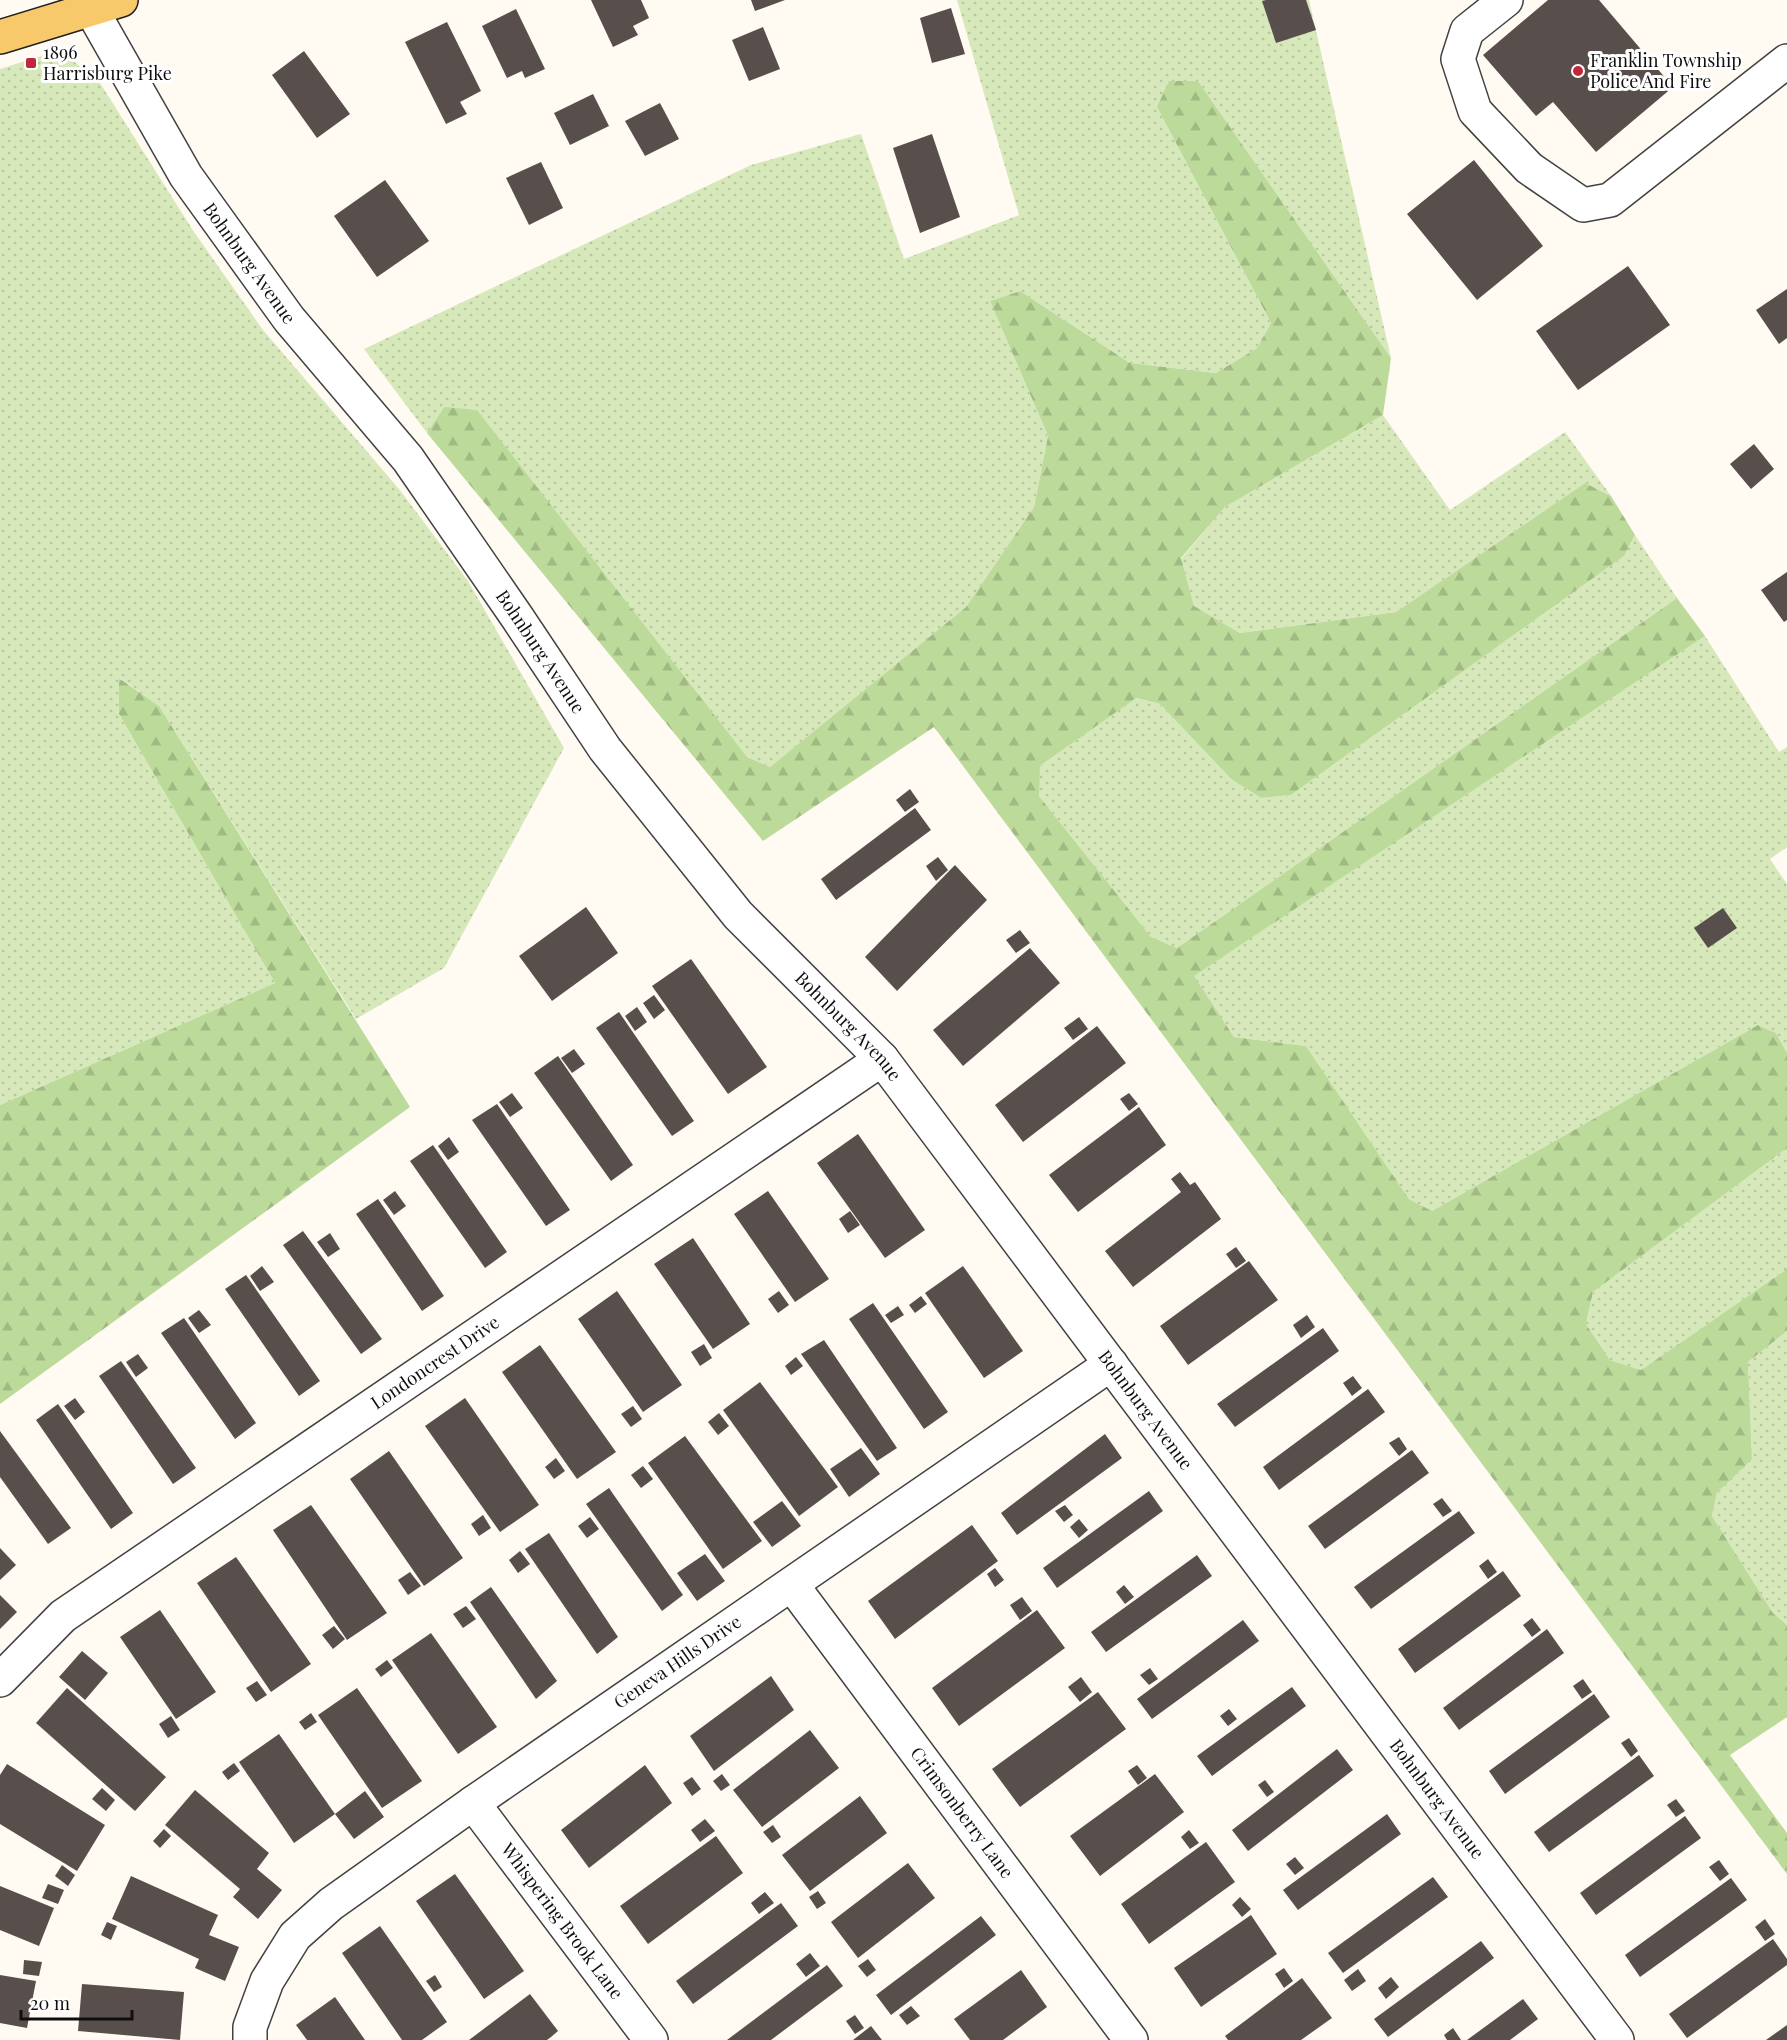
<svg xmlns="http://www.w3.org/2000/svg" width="1787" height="2040" font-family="'Playfair Display',serif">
  <defs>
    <pattern id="grass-dots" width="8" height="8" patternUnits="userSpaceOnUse" patternTransform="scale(1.5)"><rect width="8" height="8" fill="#d7e9bb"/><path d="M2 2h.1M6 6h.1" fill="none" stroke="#b7c7a0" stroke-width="1.8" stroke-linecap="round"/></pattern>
    <pattern id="forest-firs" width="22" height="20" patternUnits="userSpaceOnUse" patternTransform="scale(1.5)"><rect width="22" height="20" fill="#bcda9a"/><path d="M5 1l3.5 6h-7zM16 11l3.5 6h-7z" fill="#a0ba84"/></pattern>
  </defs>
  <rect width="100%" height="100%" fill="#fffbf2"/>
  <g fill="url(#grass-dots)">
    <path d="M957,0H1309L1391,358L1198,81L1157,107L1271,323L1257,348L1216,373L1130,363L1020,291L990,301L1048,436L1034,507L966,607L770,767L747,757L444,407L427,433L364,349L751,165L861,134L904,259L1019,215Z"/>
    <path d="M60,50L100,83L194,232L263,330L399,489L468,581L564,748L444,968L356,1019L159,706L120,678L119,714L275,983L0,1105V69Z"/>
    <path d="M1383,415L1450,510L1565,432L1611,496L1585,483L1396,612L1240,633L1194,606L1181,559L1225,507Z"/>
    <path d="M1635,535L1677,598L1177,948L1151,937L1039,796V767L1135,698L1160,704L1231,779L1261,798L1291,795L1624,556Z"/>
    <path d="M1705,636L1779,752L1787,747V847L1770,859L1787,884V1053L1776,1033L1758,1025L1432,1211L1409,1199L1306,1046L1234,1037L1193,976Z"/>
    <path d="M1787,1148V1269L1641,1370L1610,1360L1586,1324L1593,1292Z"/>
    <path d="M1787,1331V1625L1773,1613L1712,1516L1717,1493L1752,1458L1748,1362Z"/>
  </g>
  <g fill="url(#forest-firs)">
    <path d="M1169,81H1198L1391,358L1383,415L1225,507L1181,558L1194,606L1240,633L1396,612L1585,483L1611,496L1635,535L1624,556L1291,795L1261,798L1231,779L1160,704L1136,698L1040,766L1039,796L1151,937L1177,948L1677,598L1705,636L1194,976L1234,1037L1306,1046L1409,1199L1432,1211L1758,1025L1776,1033L1787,1053V1148L1593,1292L1586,1324L1610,1360L1641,1370L1787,1269V1331L1748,1362L1752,1459L1717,1493L1712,1516L1773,1613L1787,1625V1717L1730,1755L1787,1833V1874L934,727L763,841L427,433L444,407L477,410L747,757L770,767L966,607L1034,507L1048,436L990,301L1020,291L1130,363L1216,373L1257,348L1271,323L1157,107Z"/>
    <path d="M119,678L159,706L410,1107L0,1404V1105L275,983L119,714Z"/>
  </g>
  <g fill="#584f4c">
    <path d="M591,0H641L649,18L633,26L638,35L613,47Z"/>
    <path d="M751,0H785L755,11Z"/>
    <path d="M1266,0H1306L1316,30L1276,43L1262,1Z"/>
    <path d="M1548,0H1599L1673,87L1596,152L1553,102L1536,116L1483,55Z"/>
    <path d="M951,8L965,54L932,63L920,18Z"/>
    <path d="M516,9L545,69L525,78L522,71L507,78L482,26Z"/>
    <path d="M447,22L481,91L460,102L467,114L446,124L405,42Z"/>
    <path d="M763,27L780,69L749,81L732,40Z"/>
    <path d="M304,51L350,114L317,138L272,75Z"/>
    <path d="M593,94L609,126L570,145L554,113Z"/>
    <path d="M660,103L679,139L645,156L625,121Z"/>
    <path d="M932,134L960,217L920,233L893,148Z"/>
    <path d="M1474,160L1543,246L1477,300L1407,214Z"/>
    <path d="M541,162L563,208L529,225L506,178Z"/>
    <path d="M385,180L429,241L377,277L334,216Z"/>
    <path d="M1628,266L1670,325L1578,390L1536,331Z"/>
    <path d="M1787,289V338L1779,344L1756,310Z"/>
    <path d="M1754,444L1774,469L1751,489L1730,464Z"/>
    <path d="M1787,572V620L1784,622L1761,590Z"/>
    <path d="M910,789L919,802L905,812L896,800Z"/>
    <path d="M915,808L931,830L836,900L821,879Z"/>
    <path d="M938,857L948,870L936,881L926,866Z"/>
    <path d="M955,865L987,900L897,991L865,957Z"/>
    <path d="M586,907L618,953L552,1001L519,956Z"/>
    <path d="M1723,908L1737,928L1708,948L1694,928Z"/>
    <path d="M1020,930L1030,943L1016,953L1006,940Z"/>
    <path d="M1030,948L1060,983L963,1066L933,1030Z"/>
    <path d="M691,959L767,1067L728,1094L652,986Z"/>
    <path d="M654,995L665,1010L654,1019L643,1003Z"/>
    <path d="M637,1007L647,1022L635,1031L625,1016Z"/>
    <path d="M619,1012L694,1121L672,1136L596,1028Z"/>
    <path d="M1079,1017L1088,1029L1073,1040L1064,1028Z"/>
    <path d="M1097,1026L1126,1063L1023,1142L995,1105Z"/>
    <path d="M574,1049L585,1064L572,1073L561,1058Z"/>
    <path d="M558,1056L633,1165L611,1181L534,1073Z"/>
    <path d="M512,1093L523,1108L510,1117L499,1102Z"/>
    <path d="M1129,1093L1138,1104L1129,1111L1120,1099Z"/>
    <path d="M497,1104L570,1210L546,1226L472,1120Z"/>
    <path d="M1139,1107L1166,1145L1078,1212L1049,1175Z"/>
    <path d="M858,1134L925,1230L885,1258L817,1163Z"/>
    <path d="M449,1137L459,1152L448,1160L438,1146Z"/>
    <path d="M433,1145L507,1252L485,1268L410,1161Z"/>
    <path d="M1180,1172L1190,1185L1195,1182L1221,1219L1133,1287L1105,1251L1181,1192L1171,1179Z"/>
    <path d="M395,1191L406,1206L394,1215L383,1200Z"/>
    <path d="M768,1191L829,1279L795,1302L734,1214Z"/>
    <path d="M378,1199L444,1296L422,1311L356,1214Z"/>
    <path d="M850,1211L860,1225L848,1233L839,1219Z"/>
    <path d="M303,1231L382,1339L361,1354L283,1245Z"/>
    <path d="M330,1233L340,1249L328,1257L317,1242Z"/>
    <path d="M693,1238L750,1324L713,1349L654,1264Z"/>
    <path d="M1236,1247L1246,1261L1236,1268L1226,1254Z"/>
    <path d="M1249,1261L1278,1300L1188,1365L1160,1326Z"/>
    <path d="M262,1266L274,1282L260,1291L250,1276Z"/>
    <path d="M963,1266L1023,1351L984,1378L925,1293Z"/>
    <path d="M246,1275L320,1381L299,1396L225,1289Z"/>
    <path d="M617,1291L682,1385L643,1412L578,1319Z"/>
    <path d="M779,1291L789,1305L778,1313L768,1299Z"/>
    <path d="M921,1296L927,1304L915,1313L909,1305Z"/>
    <path d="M873,1303L948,1412L924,1429L849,1319Z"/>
    <path d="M898,1306L904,1315L891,1323L885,1315Z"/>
    <path d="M199,1310L211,1325L199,1333L188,1318Z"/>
    <path d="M1307,1315L1315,1327L1301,1338L1293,1325Z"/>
    <path d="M184,1318L256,1423L235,1439L161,1333Z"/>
    <path d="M1323,1328L1339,1351L1235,1427L1217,1404Z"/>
    <path d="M824,1340L897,1448L877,1461L801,1354Z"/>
    <path d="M704,1344L712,1358L700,1366L691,1352Z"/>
    <path d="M540,1345L616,1452L577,1479L502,1372Z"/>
    <path d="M138,1354L148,1368L136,1377L126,1362Z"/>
    <path d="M796,1357L803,1366L791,1375L785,1366Z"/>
    <path d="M121,1361L196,1468L173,1484L99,1376Z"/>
    <path d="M1353,1376L1362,1388L1352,1396L1343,1383Z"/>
    <path d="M760,1382L838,1487L799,1516L723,1410Z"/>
    <path d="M1368,1389L1385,1412L1279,1490L1263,1467Z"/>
    <path d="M75,1398L85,1412L75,1420L64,1406Z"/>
    <path d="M465,1398L539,1505L500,1532L425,1426Z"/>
    <path d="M58,1404L133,1513L111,1529L36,1420Z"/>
    <path d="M633,1406L642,1419L631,1427L621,1414Z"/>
    <path d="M719,1413L729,1426L718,1435L708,1422Z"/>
    <path d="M0,1431L71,1528L48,1544L0,1477Z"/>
    <path d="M1105,1434L1122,1458L1017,1535L1001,1513Z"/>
    <path d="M685,1436L762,1541L723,1569L648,1463Z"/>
    <path d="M1399,1437L1407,1449L1399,1456L1389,1443Z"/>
    <path d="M861,1448L880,1474L849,1497L830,1469Z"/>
    <path d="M1412,1450L1429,1473L1325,1549L1308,1526Z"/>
    <path d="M389,1451L463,1558L424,1586L350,1479Z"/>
    <path d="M556,1458L565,1471L554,1479L545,1467Z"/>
    <path d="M643,1466L653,1479L641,1488L631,1475Z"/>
    <path d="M609,1488L683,1595L662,1611L586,1504Z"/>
    <path d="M1149,1491L1163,1511L1057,1588L1043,1568Z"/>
    <path d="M1442,1498L1452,1511L1443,1517L1433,1504Z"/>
    <path d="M782,1501L801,1526L772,1547L753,1522Z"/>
    <path d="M311,1505L387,1613L347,1640L273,1530Z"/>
    <path d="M1065,1505L1073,1515L1064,1522L1055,1511Z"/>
    <path d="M1459,1511L1475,1533L1371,1609L1354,1587Z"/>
    <path d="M483,1515L491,1528L479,1536L471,1524Z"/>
    <path d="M590,1517L599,1529L587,1538L578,1526Z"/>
    <path d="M1079,1519L1088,1530L1079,1538L1070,1527Z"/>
    <path d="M972,1525L998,1561L895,1639L868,1601Z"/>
    <path d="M549,1533L618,1637L597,1654L525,1549Z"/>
    <path d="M0,1548L16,1565L0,1580Z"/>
    <path d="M520,1551L530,1564L518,1573L509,1560Z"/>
    <path d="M705,1554L725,1581L697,1601L677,1573Z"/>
    <path d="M1197,1555L1212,1576L1106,1652L1091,1632Z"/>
    <path d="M236,1557L311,1664L271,1692L197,1583Z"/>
    <path d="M1488,1559L1497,1572L1488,1579L1479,1566Z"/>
    <path d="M995,1568L1004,1580L995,1587L987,1574Z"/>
    <path d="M1503,1571L1521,1596L1415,1673L1398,1649Z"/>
    <path d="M410,1572L421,1586L408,1595L398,1580Z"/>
    <path d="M1124,1585L1134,1597L1125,1604L1116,1592Z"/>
    <path d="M491,1587L557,1681L536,1699L470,1602Z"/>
    <path d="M0,1595L17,1612L0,1629Z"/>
    <path d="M1022,1597L1032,1611L1020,1620L1010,1605Z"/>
    <path d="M466,1606L476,1619L463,1628L453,1614Z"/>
    <path d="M160,1610L216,1692L176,1719L120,1637Z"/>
    <path d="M1037,1610L1065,1648L959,1726L932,1688Z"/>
    <path d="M1532,1618L1541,1630L1532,1637L1523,1625Z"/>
    <path d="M1243,1620L1259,1641L1152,1719L1137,1699Z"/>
    <path d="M334,1626L345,1639L333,1649L322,1635Z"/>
    <path d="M1547,1629L1564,1653L1459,1730L1443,1708Z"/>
    <path d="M431,1633L497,1727L458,1754L392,1660Z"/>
    <path d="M82,1651L108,1673L85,1700L59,1677Z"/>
    <path d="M387,1660L393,1668L381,1677L375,1669Z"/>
    <path d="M1150,1668L1158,1679L1149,1685L1140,1675Z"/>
    <path d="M771,1676L794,1710L714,1771L690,1736Z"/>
    <path d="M1081,1677L1092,1692L1080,1702L1068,1687Z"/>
    <path d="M1583,1679L1592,1692L1582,1699L1573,1686Z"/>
    <path d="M257,1681L267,1695L256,1702L246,1688Z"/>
    <path d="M1292,1687L1306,1706L1212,1776L1197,1756Z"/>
    <path d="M67,1688L166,1777L135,1811L36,1723Z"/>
    <path d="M357,1688L422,1781L382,1808L318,1715Z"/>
    <path d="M1098,1692L1126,1729L1020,1807L992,1769Z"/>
    <path d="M1594,1694L1610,1717L1505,1794L1489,1771Z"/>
    <path d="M1229,1709L1237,1719L1228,1726L1220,1716Z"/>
    <path d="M311,1713L317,1722L305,1730L299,1722Z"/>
    <path d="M171,1716L180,1730L168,1738L159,1724Z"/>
    <path d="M810,1730L839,1768L762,1827L733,1790Z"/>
    <path d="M279,1734L335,1814L294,1843L239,1762Z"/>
    <path d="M1629,1738L1638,1751L1631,1757L1621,1743Z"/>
    <path d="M1337,1749L1353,1770L1248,1851L1232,1830Z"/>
    <path d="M1639,1755L1654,1776L1549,1852L1534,1832Z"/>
    <path d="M234,1763L240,1771L228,1780L222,1772Z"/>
    <path d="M7,1764L105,1825L77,1871L0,1824V1775Z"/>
    <path d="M645,1765L672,1803L589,1868L561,1830Z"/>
    <path d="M1137,1765L1147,1778L1138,1785L1128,1771Z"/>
    <path d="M722,1774L730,1785L721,1791L713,1781Z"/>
    <path d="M1155,1774L1184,1812L1100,1876L1070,1836Z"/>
    <path d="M692,1777L701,1789L692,1796L683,1783Z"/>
    <path d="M1265,1780L1274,1792L1267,1797L1258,1785Z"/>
    <path d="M102,1788L115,1800L106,1811L92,1799Z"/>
    <path d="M195,1790L269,1853L257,1869L282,1890L258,1919L233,1897L240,1889L165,1825Z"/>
    <path d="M365,1791L384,1817L354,1839L335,1814Z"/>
    <path d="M860,1796L887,1833L810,1891L782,1855Z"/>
    <path d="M1676,1799L1685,1811L1676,1817L1667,1805Z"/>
    <path d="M1387,1814L1401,1834L1298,1910L1283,1890Z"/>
    <path d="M1685,1816L1701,1838L1596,1915L1580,1893Z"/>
    <path d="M705,1819L715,1831L700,1842L691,1830Z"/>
    <path d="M773,1825L781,1837L772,1843L763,1832Z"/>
    <path d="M164,1829L171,1836L160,1848L153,1841Z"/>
    <path d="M1189,1830L1199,1843L1190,1849L1181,1837Z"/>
    <path d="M716,1836L743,1873L648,1944L620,1906Z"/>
    <path d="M1206,1842L1235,1882L1149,1944L1121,1904Z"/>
    <path d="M1295,1857L1304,1868L1295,1875L1286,1864Z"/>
    <path d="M1719,1860L1729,1874L1720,1881L1709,1867Z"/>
    <path d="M908,1863L935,1898L858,1958L831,1922Z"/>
    <path d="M62,1865L75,1875L68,1886L55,1876Z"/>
    <path d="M455,1874L524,1971L484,1999L416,1901Z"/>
    <path d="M131,1876L218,1915L209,1935L239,1947L225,1981L195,1968L199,1959L112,1919Z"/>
    <path d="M1433,1877L1448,1897L1343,1973L1328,1953Z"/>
    <path d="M1731,1878L1747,1900L1640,1977L1625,1955Z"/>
    <path d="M48,1884L64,1890L58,1904L42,1898Z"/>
    <path d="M0,1886L54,1908L39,1946L0,1930Z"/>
    <path d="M818,1891L826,1903L817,1909L809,1897Z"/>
    <path d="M765,1892L774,1903L759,1914L751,1903Z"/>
    <path d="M1240,1897L1251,1909L1242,1917L1232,1905Z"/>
    <path d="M781,1903L798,1926L693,2004L676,1981Z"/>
    <path d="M1251,1915L1277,1954L1201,2007L1174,1968Z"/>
    <path d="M981,1916L996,1935L891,2015L876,1995Z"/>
    <path d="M1765,1919L1775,1934L1765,1941L1755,1927Z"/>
    <path d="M107,1922L117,1926L111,1940L101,1935Z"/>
    <path d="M380,1926L447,2022L422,2040H402L342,1953Z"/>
    <path d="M1773,1939L1787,1959V1965L1687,2038L1669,2014Z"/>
    <path d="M1481,1941L1494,1958L1388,2037L1374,2019Z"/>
    <path d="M810,1953L820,1966L806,1977L796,1964Z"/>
    <path d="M868,1959L876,1970L867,1977L858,1966Z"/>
    <path d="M24,1960L42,1962L39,1976L23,1974Z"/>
    <path d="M827,1965L843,1986L771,2040H727Z"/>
    <path d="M1284,1968L1293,1981L1284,1988L1275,1974Z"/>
    <path d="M1358,1969L1366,1981L1352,1991L1344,1980Z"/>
    <path d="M1021,1970L1047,2007L1003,2040H970L954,2019Z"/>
    <path d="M0,1975L36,1981L27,2028L0,2023Z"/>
    <path d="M435,1975L442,1987L434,1992L426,1981Z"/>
    <path d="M1391,1977L1399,1987L1386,1999L1378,1988Z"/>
    <path d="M1302,1978L1332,2018L1301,2040H1228L1225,2036Z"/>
    <path d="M82,1984L184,1992L180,2040L78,2031Z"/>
    <path d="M530,1994L558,2031L551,2037L547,2040H469Z"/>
    <path d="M335,1997L365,2040H307L296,2025Z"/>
    <path d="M1523,1999L1538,2019L1510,2040H1467Z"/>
    <path d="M911,2006L920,2016L907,2025L899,2015Z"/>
    <path d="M855,2015L864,2028L855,2034L846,2021Z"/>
    <path d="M1787,2025V2040H1766Z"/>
    <path d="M871,2026L882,2040H853Z"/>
    <path d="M1453,2028L1461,2040H1447L1444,2035Z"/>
  </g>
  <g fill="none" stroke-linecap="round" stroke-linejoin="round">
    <g stroke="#424242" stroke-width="36">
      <g id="minor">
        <path d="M1506,0L1467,31L1458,59L1475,111L1529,168L1583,205L1610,200L1787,61"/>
        <path id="s1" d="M91,9L186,176L289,319L408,459L517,617L605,749L738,915L882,1059L1617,2040"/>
        <path id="s2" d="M792,1585L1131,2040"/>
        <path id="s3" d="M0,1680L63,1616L882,1059"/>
        <path id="s4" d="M473,1803L651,2040"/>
        <path id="s5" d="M250,2040V2027L267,1981L295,1936L331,1904L473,1803L1111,1364"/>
      </g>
    </g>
    <g stroke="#202020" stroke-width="36">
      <path id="major" d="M0,37L121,0"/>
    </g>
    <use href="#minor" stroke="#fff" stroke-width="33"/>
    <use href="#major" stroke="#f7c96a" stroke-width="33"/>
  </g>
  <g fill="#bf283b" stroke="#fff" stroke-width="2">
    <rect x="25" y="57" width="12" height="12" rx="3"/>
    <circle cx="1578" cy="71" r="6"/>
  </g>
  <g text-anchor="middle" stroke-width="6" stroke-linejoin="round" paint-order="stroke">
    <g font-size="18" fill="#0f0f0f" stroke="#fff" text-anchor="start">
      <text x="43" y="59">1896<tspan x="43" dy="21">Harrisburg Pike</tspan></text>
      <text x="1590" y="67">Franklin Township<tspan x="1590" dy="21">Police And Fire</tspan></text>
    </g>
    <g font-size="18" fill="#0f0f0f" stroke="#fff">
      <text dy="6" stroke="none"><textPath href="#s1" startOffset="300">Bohnburg Avenue</textPath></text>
      <text dy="6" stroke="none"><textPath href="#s1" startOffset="786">Bohnburg Avenue</textPath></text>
      <text dy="6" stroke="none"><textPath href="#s1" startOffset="1272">Bohnburg Avenue</textPath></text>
      <text dy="6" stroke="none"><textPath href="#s3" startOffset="540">Londoncrest Drive</textPath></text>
      <text dy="6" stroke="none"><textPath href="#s1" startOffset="1758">Bohnburg Avenue</textPath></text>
      <text dy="6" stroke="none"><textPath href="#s5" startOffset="586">Geneva Hills Drive</textPath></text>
      <text dy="6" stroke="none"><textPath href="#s1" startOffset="2244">Bohnburg Avenue</textPath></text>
      <text dy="6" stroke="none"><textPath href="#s2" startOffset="284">Crimsonberry Lane</textPath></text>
      <text dy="6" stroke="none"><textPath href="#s4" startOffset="148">Whispering Brook Lane</textPath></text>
    </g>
  </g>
  <path d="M21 2010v9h111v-9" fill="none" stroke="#0f0f0f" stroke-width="3"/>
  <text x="30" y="2010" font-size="18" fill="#0f0f0f" stroke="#ffffff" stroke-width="4.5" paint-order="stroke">20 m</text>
</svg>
